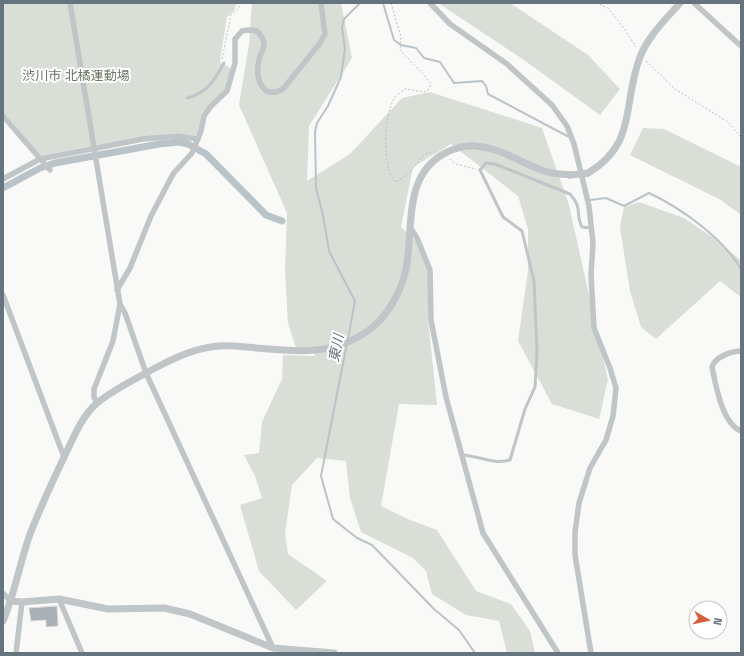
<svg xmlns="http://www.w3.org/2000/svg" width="744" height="656" font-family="'Space Grotesk','Noto Sans JP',sans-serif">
  <rect width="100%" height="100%" fill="#f9f9f7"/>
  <g fill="#d9ded7">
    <path d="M3,3H237L234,11L227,17L220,60L221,63L231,68C229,75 229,83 225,89C219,100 207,104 202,116C199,123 201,131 195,136L174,133L96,145L41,156L3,112Z"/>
    <path d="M252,3H341L352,58L309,126L307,181L350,154L402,98L430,92L542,128L569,205L608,380L599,419L552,404L518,341L528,270V229L518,196L451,144L413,167L401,227L418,243L428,269V319L437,405L399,404L381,506L410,520L437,530L476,591L511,604L530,631L535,653H507L499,621L466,615L432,594L426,571L413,558L361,532L350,498L346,461L317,458L292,485L285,533L288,554L327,581L296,610L259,571L240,505L262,498L255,476L244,455L259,453L262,422L282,379L283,355L315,356V352L296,348L288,323L285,271L287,213L239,105L249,44Z"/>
    <path d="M438,3H510L588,55L620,89L600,115L521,58Z"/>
    <path d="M643,128L664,129L741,167V215L721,200L630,155Z"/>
    <path d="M639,202L684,218L712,237L738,258L741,261V297L720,281L656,339L641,327L630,291L620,227L624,207Z"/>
  </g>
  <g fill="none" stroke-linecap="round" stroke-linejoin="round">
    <g stroke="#bac4c8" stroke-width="2">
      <path d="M383,3L394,40L401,45L416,48L424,58L440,62L454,83L482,81L486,86L488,94L569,137"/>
      <path d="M590,200L606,198L624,206L649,193C681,208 723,238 741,269"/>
      <path d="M348,339L355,301L329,251L323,215L316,188L315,132L317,123L328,106L341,77L345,49L342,28L344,19L360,3"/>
      <path d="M347,343L321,476L333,519L357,538L372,545L434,609L459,630L475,653"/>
    </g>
    <path stroke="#bac4c8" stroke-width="7" d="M3,188L40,168L55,163L159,144L179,142L188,144L206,154L266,215L282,221"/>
  </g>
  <path fill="#a8b0b6" stroke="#dbdbd9" d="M57,606L58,626L46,627V620L31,621L29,608Z"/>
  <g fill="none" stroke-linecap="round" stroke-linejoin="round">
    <g stroke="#bbbec0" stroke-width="1" stroke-dasharray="2 2" stroke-linecap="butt">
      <path d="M391,3L401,37L400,50L425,76L431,84L429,89L425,92L405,89C402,92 396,95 394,99C384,115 381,170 396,182L407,175L425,154L432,152"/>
      <path d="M596,3L608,8L625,30L636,47"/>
      <path d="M222,59L231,15L239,8V3"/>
      <path d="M646,61L675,89L728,122L741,137"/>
      <path d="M450,159L456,164L476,169"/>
    </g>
    <g stroke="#c0c5c8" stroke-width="3">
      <path d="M187,98C207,93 215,80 224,63"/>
      <path d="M462,455C479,456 494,465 510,460L525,409L535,387L537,351L534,281L522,231L503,217L480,170L486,163L495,164L570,194C583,208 575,214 582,227L591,228"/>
    </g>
    <g stroke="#c0c5c8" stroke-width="5.5">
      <path d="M70,3L120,304L125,313L146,373L273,648"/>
      <path d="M430,3L450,24L507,64L552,105L567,126L574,144L589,206L593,243L591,275L594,328L610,368L616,388L613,416L606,440L590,468L579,503L575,532V555L591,653"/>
      <path d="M694,3L741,46"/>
      <path d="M3,116L50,170"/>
      <path d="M3,179L40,159L143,139L177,136L198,139"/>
      <path d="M410,227L417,238L430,270L431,320L446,397L483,533L558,653"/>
      <path d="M117,290L130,268L151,216L173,174L192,153L201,131L204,116L211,106L227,91L235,63V39L242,31L248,30L257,31C261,35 264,39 264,45C264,50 259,55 259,60C255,78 262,101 283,89L320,43L325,34L321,3"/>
      <path d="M3,295L64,457"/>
      <path d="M741,351C731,351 715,357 712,367C716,386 722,423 741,431"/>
      <path d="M97,403L94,397V389L113,341L120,304"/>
      <path d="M3,593L10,601"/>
      <path d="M59,599L82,653"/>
      <path d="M16,653L22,602"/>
    </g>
    <g stroke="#c0c5c8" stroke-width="7">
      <path d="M588,173C638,143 622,104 640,57C648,36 666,19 680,3"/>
      <path d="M10,601L22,602L59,599L108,609L164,608L190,614L273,648L334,653"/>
      <path d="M3,621C15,593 20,562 30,534C41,506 54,478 67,451C75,434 83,415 97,403C114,389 137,378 157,367C182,354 205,344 234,346C282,349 326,361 369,330C388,316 401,292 406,269C414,228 402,174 447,152C456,148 465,145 476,146C501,148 521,163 544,171C552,174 562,174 570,175"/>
    </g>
    <path stroke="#c0c5c8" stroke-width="7" d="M570,175L588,173"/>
  </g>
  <g text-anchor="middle" stroke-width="4" stroke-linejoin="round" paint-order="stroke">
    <g font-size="13" fill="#687865" stroke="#fff">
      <text x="76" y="80">渋川市 北橘運動場</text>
    </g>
    <g font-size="14" font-style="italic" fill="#677981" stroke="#fff">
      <text transform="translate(336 348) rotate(-79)" y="5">東川</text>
    </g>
  </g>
  <rect width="744" height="656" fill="none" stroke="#667480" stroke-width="8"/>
  <g transform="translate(708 620) rotate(99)"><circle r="19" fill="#ffffff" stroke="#c2c7cc"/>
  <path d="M0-3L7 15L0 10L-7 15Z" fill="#d75f39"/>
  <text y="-6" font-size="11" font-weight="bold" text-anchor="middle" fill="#667480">N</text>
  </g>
</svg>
